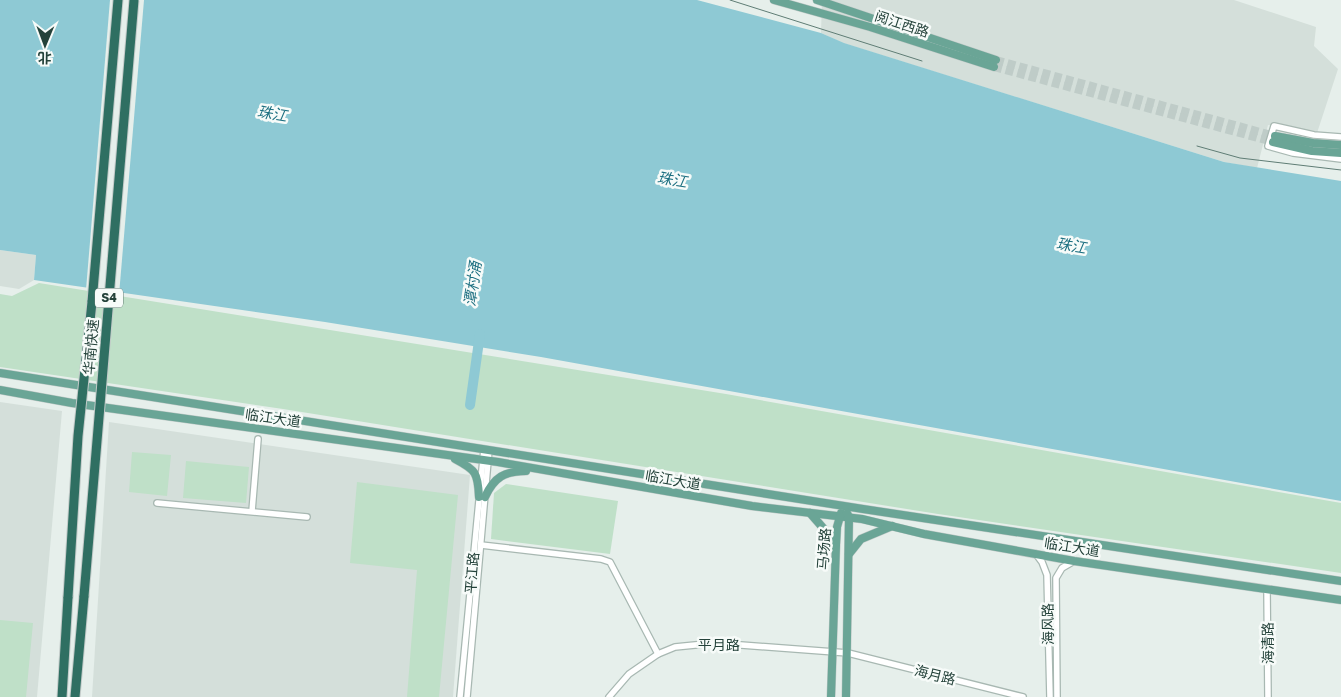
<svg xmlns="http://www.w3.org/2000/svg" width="1341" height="697" font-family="'Golos Text','Noto Sans SC',sans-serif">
  <rect width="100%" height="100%" fill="#e6efeb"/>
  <g fill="#d4dfda">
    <path d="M822,0H1234L1316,27L1314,46L1338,69L1317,133L1268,125L1257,168L1224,162L843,43L821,33Z"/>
    <path d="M0,250L36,255L34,280L19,289L0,286Z"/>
    <path d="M0,402L62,411L37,697H0Z"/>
    <path d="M109,422L470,475L453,697H92Z"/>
  </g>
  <g fill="#bfe0c8">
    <path d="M39,283L726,394L1341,503V573L938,514L283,409L0,367V294L12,296Z"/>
    <path d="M132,452L171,455L167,496L129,492Z"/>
    <path d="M186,461L249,467L246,503L183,498Z"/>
    <path d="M357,482L458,495L439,697H407L417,570L350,563Z"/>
    <path d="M506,484L618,501L610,554L491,539L494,493Z"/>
    <path d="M0,620L33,623L26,697H0Z"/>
  </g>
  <path fill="#8ec9d4" d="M0,0H697L821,33L844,43L1224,162L1341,181V501L541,357L325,322L34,280L36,255L0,250Z"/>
  <path fill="#e6efeb" d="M110,0H144L119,295L86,290Z"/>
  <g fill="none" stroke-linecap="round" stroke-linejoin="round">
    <path stroke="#8ec9d4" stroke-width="10" d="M470,405L480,334"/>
    <g stroke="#bfccc8" stroke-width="8" stroke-dasharray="8 4" stroke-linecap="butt">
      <path d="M996,60L1275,136"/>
      <path d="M994,67L1273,142"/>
    </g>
    <g stroke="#a8b8b2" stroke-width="8">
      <g id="minor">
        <path d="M1341,137L1314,135L1274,126L1268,146L1293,153L1341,159"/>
        <path d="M157,503L307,517"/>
        <path d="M252,511L258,439"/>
        <path d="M481,545L601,559L610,562L658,654"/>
        <path d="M1036,554L1042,562L1047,575L1050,697"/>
        <path d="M1267,589L1268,697"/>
        <path d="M460,697L484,449"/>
        <path d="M467,697L489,450"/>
        <path d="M609,697L629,674L658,654L675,647L715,643L848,653L1023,697"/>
        <path d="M1057,697L1056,578L1062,568L1074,561"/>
      </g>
    </g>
    <g stroke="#c2cac8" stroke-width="9">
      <g id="major">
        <path d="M774,0L870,27L994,67"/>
        <path d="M817,0L996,60"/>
        <path d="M1275,136L1313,143L1341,145"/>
        <path d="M1273,142L1312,151L1341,153"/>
        <path d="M0,373L863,509L1341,581"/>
        <path d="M0,390L72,403L498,462L752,506L862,519L924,534L1074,561L1341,600"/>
        <path d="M455,459C476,470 478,473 479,497"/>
        <path d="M485,497C494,477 505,471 526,471"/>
        <path d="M810,513L831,537L834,547"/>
        <path d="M849,554L861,539L892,526"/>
        <path d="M831,697L836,545L837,527L841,513"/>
        <path d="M846,697L849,517L847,513"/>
      </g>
    </g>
    <g stroke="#c2cac8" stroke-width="11">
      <g id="highway">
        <path d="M92,302L118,0"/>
        <path d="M62,697L68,597"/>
        <path d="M75,697L84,596"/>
      </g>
    </g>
    <use href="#minor" stroke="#fff" stroke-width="5.5"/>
    <use href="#major" stroke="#6aa596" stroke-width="8"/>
    <use href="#highway" stroke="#2f6f62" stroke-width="9"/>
    <g stroke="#5f7d75" stroke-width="1">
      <path d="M730,0L922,61"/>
      <path d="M1197,146L1240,158L1341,170"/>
    </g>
    <g stroke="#c2cac8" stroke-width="11" stroke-linecap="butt">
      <g id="highway-bridge">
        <path d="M84,596L134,0"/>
        <path d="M68,597L78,436L92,302"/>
      </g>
    </g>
    <use href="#highway-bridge" stroke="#2f6f62" stroke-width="9"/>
  </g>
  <g text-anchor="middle" stroke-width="5" stroke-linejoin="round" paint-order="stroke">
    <rect fill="#f7fbf9" stroke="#637a73" stroke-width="1" x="95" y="288.5" width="28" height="19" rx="4"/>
    <g font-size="12" font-weight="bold" fill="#24423a">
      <text x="109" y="302">S4</text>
    </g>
    <g font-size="14" fill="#24423a" stroke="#f7fbf9">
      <text transform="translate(902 24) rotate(18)" y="5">阅江西路</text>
      <text transform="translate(91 347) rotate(-85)" y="5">华南快速</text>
      <text transform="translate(273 418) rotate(8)" y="5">临江大道</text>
      <text transform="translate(673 480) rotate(10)" y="5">临江大道</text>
      <text transform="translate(1072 547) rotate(9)" y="5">临江大道</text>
      <text transform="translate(824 549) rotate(-86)" y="5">马场路</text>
      <text transform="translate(472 573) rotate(-85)" y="5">平江路</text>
      <text transform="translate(1048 624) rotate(-91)" y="5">海风路</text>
      <text transform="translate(1268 643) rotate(-91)" y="5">海清路</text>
      <text x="719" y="650">平月路</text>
      <text transform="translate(935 675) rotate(14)" y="5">海月路</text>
    </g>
    <g font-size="15" font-style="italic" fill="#1c6f80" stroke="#f7fbf9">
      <text transform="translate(272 114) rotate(9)" y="5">珠江</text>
      <text transform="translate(672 180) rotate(9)" y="5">珠江</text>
      <text transform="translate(1071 246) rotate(9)" y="5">珠江</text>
      <text transform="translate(473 284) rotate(-82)" y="5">潭村涌</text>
    </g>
  </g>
  <g transform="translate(45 45) rotate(181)" stroke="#f7fbf9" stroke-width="4" paint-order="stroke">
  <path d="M0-4L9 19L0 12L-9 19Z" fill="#24423a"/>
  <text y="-8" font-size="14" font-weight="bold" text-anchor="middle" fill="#24423a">北</text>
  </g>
</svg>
